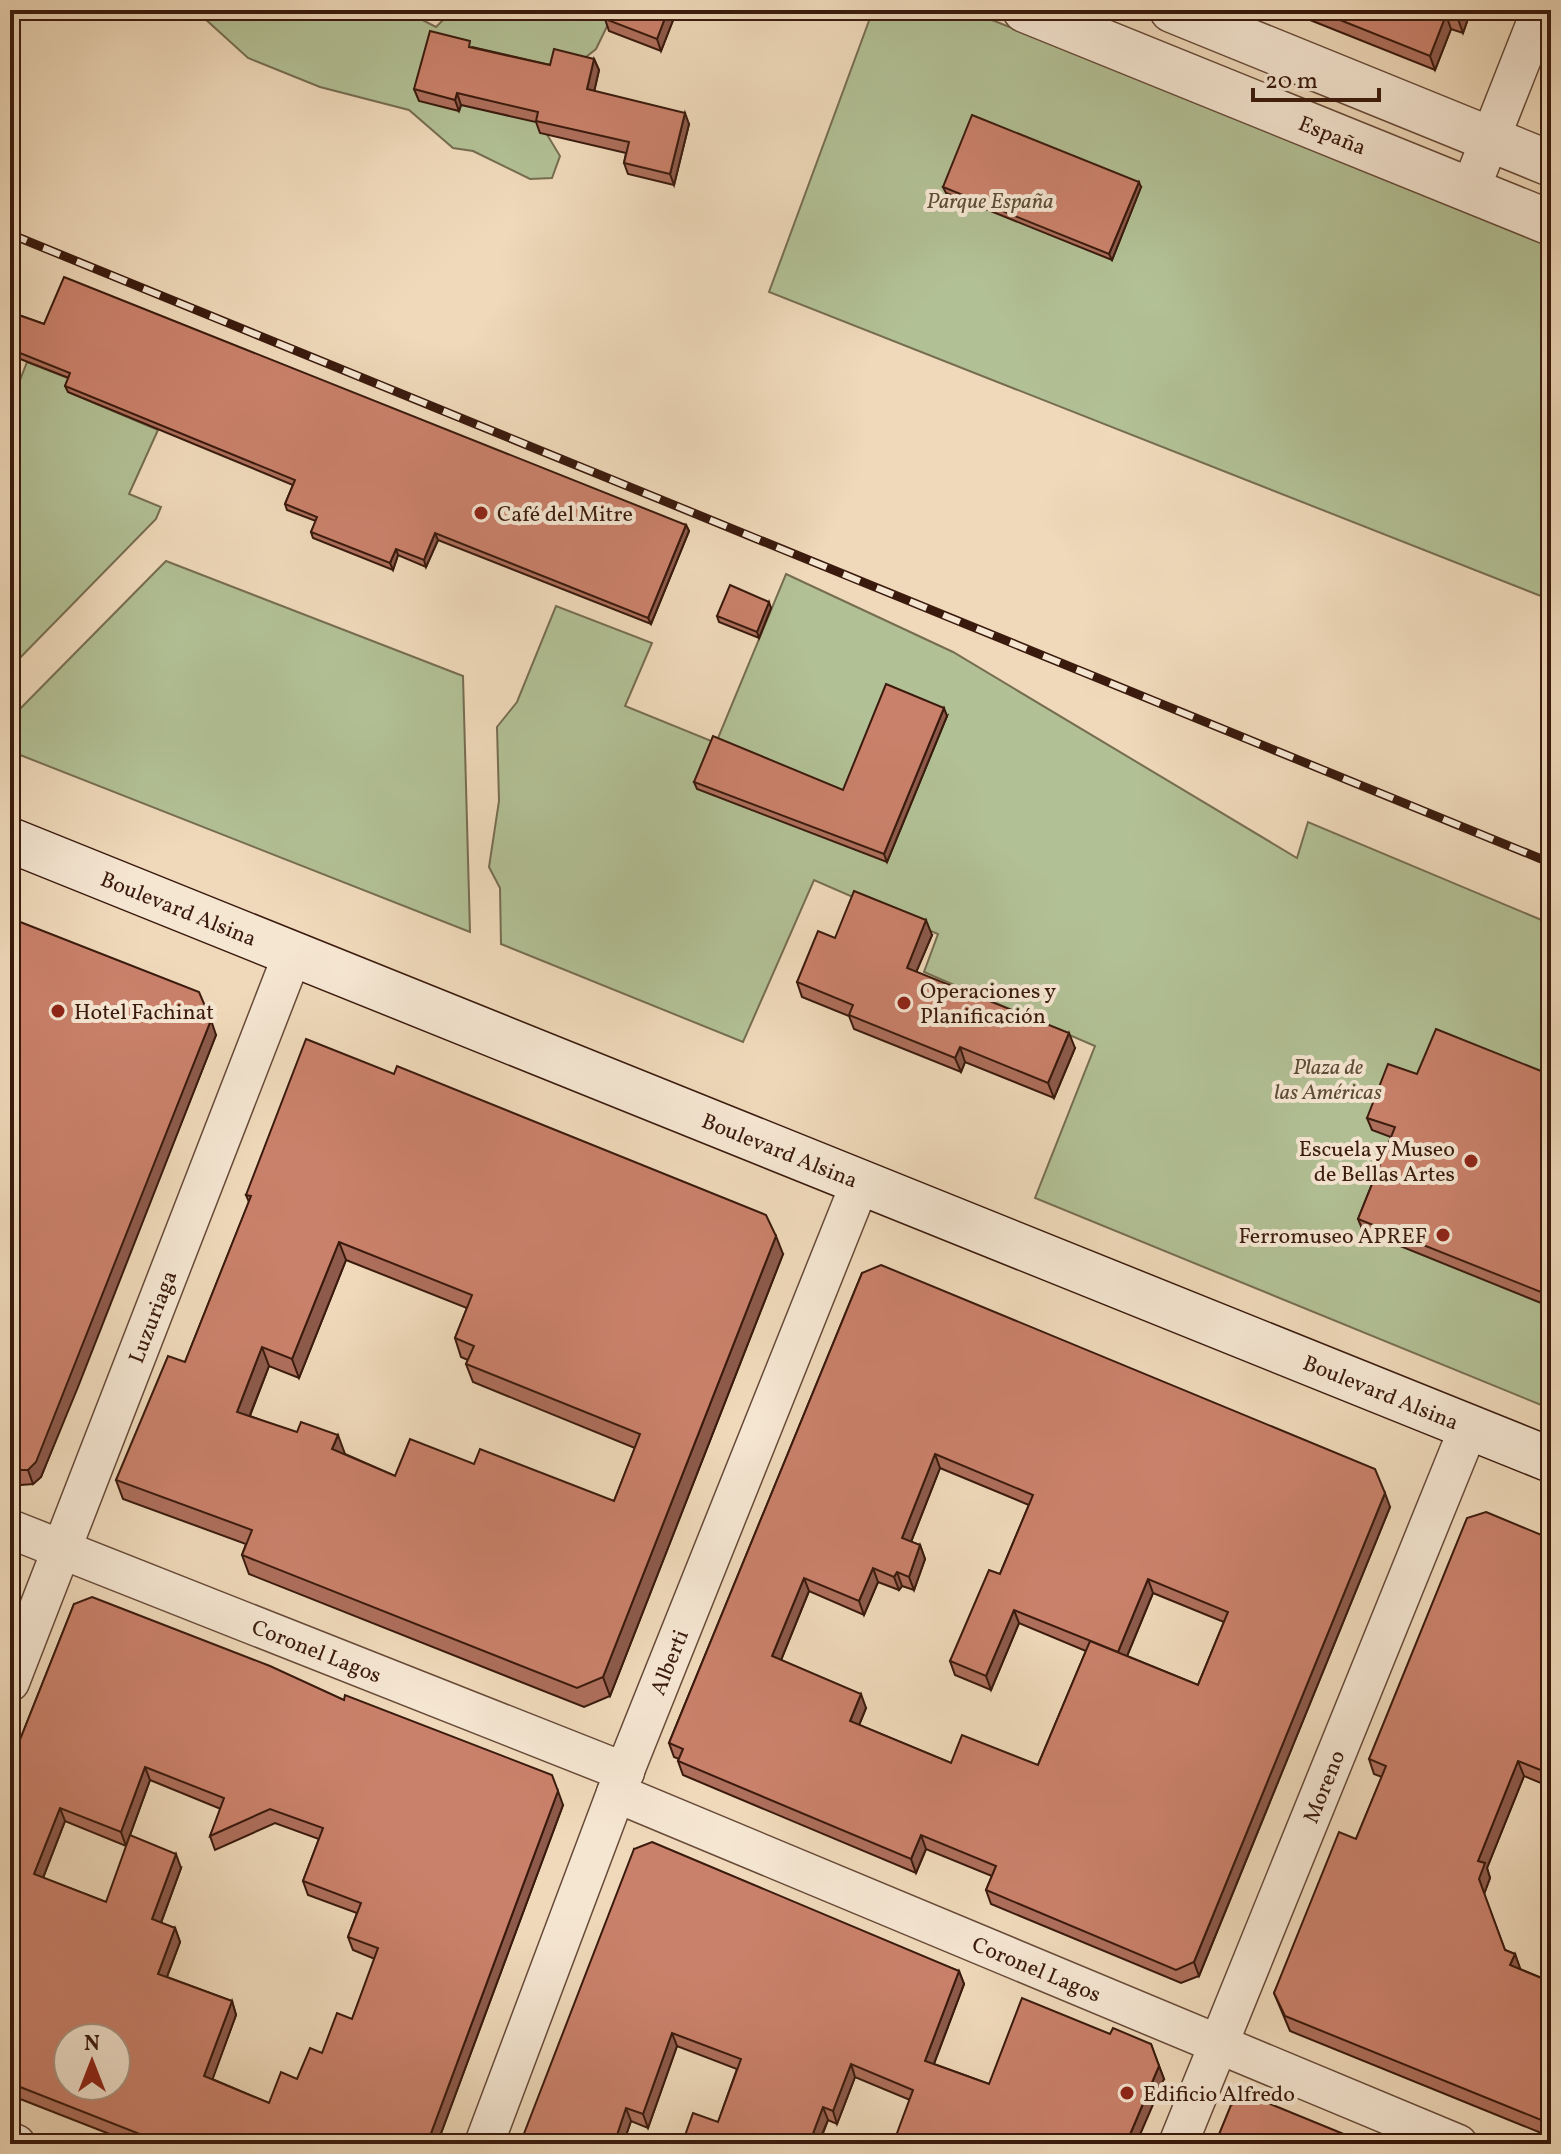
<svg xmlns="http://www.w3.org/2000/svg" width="1561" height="2154" font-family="Vollkorn,serif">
  <rect width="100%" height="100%" fill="#efd9ba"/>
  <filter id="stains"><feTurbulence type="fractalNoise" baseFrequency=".0025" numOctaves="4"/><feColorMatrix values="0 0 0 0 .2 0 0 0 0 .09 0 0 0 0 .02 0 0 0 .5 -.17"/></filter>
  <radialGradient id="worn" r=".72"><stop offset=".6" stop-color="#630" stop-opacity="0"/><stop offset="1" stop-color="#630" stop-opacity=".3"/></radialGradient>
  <g fill="#b2c095" stroke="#766d51" stroke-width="2">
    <path d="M181,10H403L436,27L453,10H615L596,49L528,103L560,156L552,178L530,179L473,151L453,148L409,110L320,87L248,58L204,18Z"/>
    <path d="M873,10H967L1551,244V600L769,292Z"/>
    <path d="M27,362L73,380L68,392L158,430L129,494L161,507L156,519L10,668V406Z"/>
    <path d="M166,561L463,676L470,932L10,751V719Z"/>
    <path d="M786,574L953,652L1297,858L1308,822L1551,924V1409L1035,1198L1095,1046L924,972L938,934L814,880L743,1042L501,944L500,888L489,867L499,801L497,727L517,702L556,606L652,643L625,706L716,743Z"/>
  </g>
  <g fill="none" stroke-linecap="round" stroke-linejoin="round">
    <g stroke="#674a38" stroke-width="41">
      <g id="minor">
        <path d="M1470,190L1541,10"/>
        <path id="s1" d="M10,1529L625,1772"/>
        <path id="s2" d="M10,1682L293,953"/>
        <path id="s3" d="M616,1793L1458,2144"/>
        <path d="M10,2142L16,2144"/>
        <path id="s4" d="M484,2144L616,1793L861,1181"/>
        <path id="s5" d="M1178,2144L1469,1427"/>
      </g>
    </g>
    <g stroke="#674a38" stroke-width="47">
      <g id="tertiary">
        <path id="s6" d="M1025,10L1551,223"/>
        <path d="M1172,10L1551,164"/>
      </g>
    </g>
    <g stroke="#3a1a0d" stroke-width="47">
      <g id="secondary">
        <path id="s7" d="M10,840L1551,1460"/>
      </g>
    </g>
    <use href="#minor" stroke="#f5e6d2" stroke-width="38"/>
    <use href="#tertiary" stroke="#f5e6d2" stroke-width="44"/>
    <use href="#secondary" stroke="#f5e6d2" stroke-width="44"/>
    <g stroke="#3a1a0d" stroke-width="9">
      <path id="rail" d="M10,234L1551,863"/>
    </g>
    <use href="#rail" stroke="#f5e6d2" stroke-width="6" stroke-dasharray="18" stroke-linecap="butt"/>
  </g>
  <g fill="#ae6f5c" stroke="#3a1a0d" stroke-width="2" fill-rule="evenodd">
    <path d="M677,10L661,51L609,31L605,19Z"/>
    <path d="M1285,10H1471L1463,33L1451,29L1435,70Z"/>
    <path d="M472,47L550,65L594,59L599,70L594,91L689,124L674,185L628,174L624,163L626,153L540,133L536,122L461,105L459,111L419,101L414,89Z"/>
    <path d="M943,187H1141L1112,260L946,193Z"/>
    <path d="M10,312L44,324L686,525L689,531L651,624L438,540L426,567L398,555L393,570L313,538L311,532L316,521L287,510L285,504L293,485L68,392L65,386L69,378L10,355Z"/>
    <path d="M771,608L759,638L719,622L717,616Z"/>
    <path d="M947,716L887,862L697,789L694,782L843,790Z"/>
    <path d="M10,918L216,1035L41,1477L33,1484L21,1485L10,1481Z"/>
    <path d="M932,935L916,972L1075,1048L1054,1098L965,1062L961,1072L854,1029L849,1016L802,997L797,982L835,938Z"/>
    <path d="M1417,1074L1551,1075V1307L1363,1231L1358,1219L1391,1137L1372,1130L1367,1118Z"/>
    <path d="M246,1195L783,1254L610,1696L584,1707L249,1574L242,1555L246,1544L123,1499L116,1480L185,1362L249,1202ZM346,1260L467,1308L455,1338L461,1357L468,1360L466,1364L473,1382L635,1448L614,1501L474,1464L395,1476L345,1454L250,1416L269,1366L299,1378Z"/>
    <path d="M862,1273L1390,1507L1199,1976L1181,1983L991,1904L986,1890L992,1876L926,1849L916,1873L683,1775L678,1761L679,1759L674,1757L669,1743ZM940,1468L1029,1505L1000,1574L950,1661L955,1675L991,1690L1019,1623L1086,1651L1038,1765L951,1763L859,1725L866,1708L781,1660L809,1591L864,1615L878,1582L899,1590L902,1586L914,1590L925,1559L920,1545L911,1542ZM1153,1593L1224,1622L1198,1685L1127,1656Z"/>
    <path d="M1551,1539V1779L1548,1786L1524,1776L1487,1868L1490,1878L1484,1894L1505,1950L1515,1954L1520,1969L1551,1982V2137L1290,2031L1274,1993L1356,1839L1382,1777L1374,1774L1369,1759Z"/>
    <path d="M74,1604L563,1805L437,2144H135L10,2095V1765ZM150,1780L221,1809L210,1836L215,1850L275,1823L319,1839L303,1881L308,1895L357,1913L348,1937L353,1950L375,1959L352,2019L322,2053L297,2079L269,2103L212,2079L236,2015L232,2001L167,1977L180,1942L175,1928L161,1923L181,1868L106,1902L43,1878L65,1821L126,1846Z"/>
    <path d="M634,1849L959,1971L964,1984L934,2064L989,2084L1110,2034L1151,2044L1164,2079L910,2100L855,2077L837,2124L828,2120L819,2144H682L718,2122L737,2069L677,2046L648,2128L631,2121L623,2144Z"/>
  </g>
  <g fill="#8d5a4b" stroke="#3a1a0d" stroke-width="2">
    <path d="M668,10H677L661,51L657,39Z"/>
    <path d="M1461,10H1471L1463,33L1458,19Z"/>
    <path d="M1446,15L1451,29L1435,70L1430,56Z"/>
    <path d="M594,59L599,70L592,101L587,89Z"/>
    <path d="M457,93L461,105L459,111L455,100Z"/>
    <path d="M685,113L689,124L674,185L670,174Z"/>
    <path d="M1139,182L1141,187L1112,260L1109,254Z"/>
    <path d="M686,525L689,531L651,624L648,618Z"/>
    <path d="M435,533L438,540L426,567L424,560Z"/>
    <path d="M396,549L398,555L393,570L390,563Z"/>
    <path d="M769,602L771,608L759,638L757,632Z"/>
    <path d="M944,708L947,716L887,862L884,854Z"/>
    <path d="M926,920L932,935L912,982L907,968Z"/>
    <path d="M211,1020L216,1035L78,1387L41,1477L33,1484L28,1470Z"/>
    <path d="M1069,1033L1075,1048L1054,1098L1048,1083Z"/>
    <path d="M960,1047L965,1062L961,1072L955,1058Z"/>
    <path d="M776,1236L783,1254L610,1696L603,1677Z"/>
    <path d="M339,1242L346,1260L299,1378L292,1359Z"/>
    <path d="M262,1347L269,1366L244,1430L237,1412Z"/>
    <path d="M338,1435L345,1454L339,1468L332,1449Z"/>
    <path d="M935,1454L940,1468L907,1552L902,1538Z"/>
    <path d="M1385,1493L1390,1507L1199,1976L1194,1962Z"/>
    <path d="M920,1545L925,1559L914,1590L909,1577Z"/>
    <path d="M873,1568L878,1582L864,1615L859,1601Z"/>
    <path d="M897,1572L902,1586L899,1590L894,1577Z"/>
    <path d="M804,1578L809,1591L777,1670L772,1656Z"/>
    <path d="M1148,1579L1153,1593L1123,1666L1118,1652Z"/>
    <path d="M1014,1610L1019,1623L991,1690L986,1676Z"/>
    <path d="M861,1694L866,1708L855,1735L850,1721Z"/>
    <path d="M1549,1756L1551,1761V1779L1548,1786L1543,1771Z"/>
    <path d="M1518,1761L1524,1776L1487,1868L1490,1878L1484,1894L1479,1879L1478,1861Z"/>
    <path d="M145,1767L150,1780L126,1846L121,1832Z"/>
    <path d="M558,1791L563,1805L437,2144H427Z"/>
    <path d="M60,1808L65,1821L39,1888L34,1874Z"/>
    <path d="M921,1835L926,1849L916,1873L911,1859Z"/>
    <path d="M176,1854L181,1868L157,1933L152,1919Z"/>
    <path d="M175,1928L180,1942L163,1987L158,1974Z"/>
    <path d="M1515,1954L1520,1968L1516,1980L1510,1965Z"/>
    <path d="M959,1971L964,1984L930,2074L925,2061Z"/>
    <path d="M232,2001L236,2015L209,2089L204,2076Z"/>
    <path d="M672,2033L677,2046L648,2128L643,2114Z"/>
    <path d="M851,2064L855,2077L837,2124L833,2111Z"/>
    <path d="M1159,2066L1164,2079L1136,2144H1126Z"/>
    <path d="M823,2107L828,2120L818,2144H809Z"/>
    <path d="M626,2108L631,2121L623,2144H614Z"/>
  </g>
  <g fill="#ca816b" stroke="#3a1a0d" stroke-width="2" fill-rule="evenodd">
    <path d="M608,10H668L657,39L605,19Z"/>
    <path d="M1315,10H1461L1458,19L1446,15L1430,56Z"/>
    <path d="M430,31L470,41L469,47L550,65L554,49L594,59L587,89L685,113L670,174L624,163L629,142L536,121L538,112L457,93L455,100L414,89Z"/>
    <path d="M972,115L1139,182L1109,254L943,187Z"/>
    <path d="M64,277L686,525L648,618L435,533L424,560L396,549L390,563L311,532L317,517L285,504L295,480L65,386L70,373L10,349V312L44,324Z"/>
    <path d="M730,585L769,602L757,632L717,616Z"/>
    <path d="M886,684L944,708L884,854L694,782L713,736L843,790Z"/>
    <path d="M854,891L926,920L907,968L1069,1033L1048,1083L960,1047L955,1058L849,1015L853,1005L797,982L818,931L835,938Z"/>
    <path d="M10,918L199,992L211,1020L36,1462L28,1470H16L10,1468Z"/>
    <path d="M1436,1029L1551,1075V1296L1358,1219L1395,1127L1367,1118L1388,1064L1417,1074Z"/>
    <path d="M306,1039L394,1074L397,1066L766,1215L776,1236L603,1677L577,1688L242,1555L252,1530L116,1480L168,1356L185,1362L251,1196L246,1195ZM339,1242L472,1295L455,1338L474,1346L466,1364L640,1434L614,1501L480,1449L474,1464L410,1439L395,1476L332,1449L338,1435L301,1422L297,1432L237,1412L262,1347L292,1359Z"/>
    <path d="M881,1265L1375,1469L1385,1493L1194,1962L1176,1970L986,1890L996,1866L921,1835L911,1859L678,1761L683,1749L669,1743L862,1273ZM935,1454L1033,1495L1000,1574L989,1570L950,1661L986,1676L1014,1610L1118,1652L1148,1579L1228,1612L1198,1685L1090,1641L1038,1765L962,1735L951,1763L850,1721L861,1694L772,1656L804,1578L859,1601L873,1568L894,1577L897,1572L909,1577L920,1545L902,1538Z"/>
    <path d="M1486,1512L1551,1539V1757L1549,1756L1543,1771L1518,1761L1478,1861L1485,1863L1479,1879L1505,1950L1515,1954L1510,1965L1551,1982V2124L1285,2016L1274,1993L1339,1832L1356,1839L1386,1766L1369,1759L1467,1518Z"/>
    <path d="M92,1597L270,1666L344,1700L345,1695L552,1775L558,1791L427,2144H165L10,2083V1765L74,1604ZM145,1767L224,1798L210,1836L270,1809L323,1828L303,1881L361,1903L348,1937L378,1948L352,2019L337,2013L322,2053L310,2048L297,2079L281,2072L269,2103L204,2076L232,2001L158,1974L175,1928L152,1919L176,1854L130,1835L106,1902L34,1874L60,1808L121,1832ZM68,2038H116V2086H68Z"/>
    <path d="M652,1842L959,1971L925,2061L989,2084L1022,1998L1110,2034L1113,2028L1151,2044L1159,2066L1126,2144H893L913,2090L851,2064L833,2111L823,2107L809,2144H682L693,2113L718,2122L741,2059L672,2033L643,2114L626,2108L614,2144H520L634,1849Z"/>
    <path d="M1251,2096L1368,2144H1215L1231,2105Z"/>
  </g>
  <g fill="#8f2418" stroke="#f5e6d2" stroke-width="3">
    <circle cx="481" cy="513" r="8"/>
    <circle cx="904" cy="1003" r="8"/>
    <circle cx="58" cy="1011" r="8"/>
    <circle cx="1471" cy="1161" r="8"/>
    <circle cx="1443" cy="1235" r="8"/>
    <circle cx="1127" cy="2093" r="8"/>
  </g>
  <g text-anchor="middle" stroke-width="8" stroke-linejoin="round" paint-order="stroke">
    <g font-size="22" fill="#3a1a0d" stroke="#f5e6d2">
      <text dy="8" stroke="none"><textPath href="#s6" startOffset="332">España</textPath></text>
      <text dy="8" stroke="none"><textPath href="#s7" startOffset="182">Boulevard Alsina</textPath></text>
      <text dy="8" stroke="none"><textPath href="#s7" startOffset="830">Boulevard Alsina</textPath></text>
      <text dy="8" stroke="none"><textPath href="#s2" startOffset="392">Luzuriaga</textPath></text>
      <text dy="8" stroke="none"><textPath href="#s7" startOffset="1478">Boulevard Alsina</textPath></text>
      <text dy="8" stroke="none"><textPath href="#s1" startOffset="330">Coronel Lagos</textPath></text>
      <text dy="8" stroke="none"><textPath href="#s4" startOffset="516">Alberti</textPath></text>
      <text dy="8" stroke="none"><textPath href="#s5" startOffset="386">Moreno</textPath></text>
      <text dy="8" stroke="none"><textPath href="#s3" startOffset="456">Coronel Lagos</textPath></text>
    </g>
    <g font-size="22" font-style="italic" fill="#5e4c36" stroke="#f5e6d2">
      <text x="990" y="208">Parque España</text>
      <text x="1328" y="1074">Plaza de<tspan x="1328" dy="25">las Américas</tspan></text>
    </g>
    <g font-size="22" fill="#3a1a0d" stroke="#f5e6d2" text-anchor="start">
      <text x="497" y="521">Café del Mitre</text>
      <text x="920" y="998">Operaciones y<tspan x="920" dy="25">Planificación</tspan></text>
      <text x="74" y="1019">Hotel Fachinat</text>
      <text x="1455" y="1156" text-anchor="end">Escuela y Museo<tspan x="1455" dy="25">de Bellas Artes</tspan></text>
      <text x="1427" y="1243" text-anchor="end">Ferromuseo APREF</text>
      <text x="1143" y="2101">Edificio Alfredo</text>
    </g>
  </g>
  <rect width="1561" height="2154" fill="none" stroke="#efd9ba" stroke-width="40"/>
  <rect x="12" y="12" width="1537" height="2130" fill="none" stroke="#3a1a0d" stroke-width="4"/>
  <rect x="20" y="20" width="1521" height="2114" fill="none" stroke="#3a1a0d" stroke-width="2"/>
  <g transform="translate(92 2062)"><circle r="38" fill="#f5e6d2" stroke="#aa9483" stroke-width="2"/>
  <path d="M0-6L14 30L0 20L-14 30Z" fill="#8f2418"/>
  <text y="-12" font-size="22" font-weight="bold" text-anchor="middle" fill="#3a1a0d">N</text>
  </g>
  <path d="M1253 88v12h126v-12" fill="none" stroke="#3a1a0d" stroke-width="4"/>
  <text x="1265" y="88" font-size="24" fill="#3a1a0d" stroke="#f5e6d2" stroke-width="6" paint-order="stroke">20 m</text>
  <rect width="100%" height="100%" filter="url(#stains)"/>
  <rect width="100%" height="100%" fill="url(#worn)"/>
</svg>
